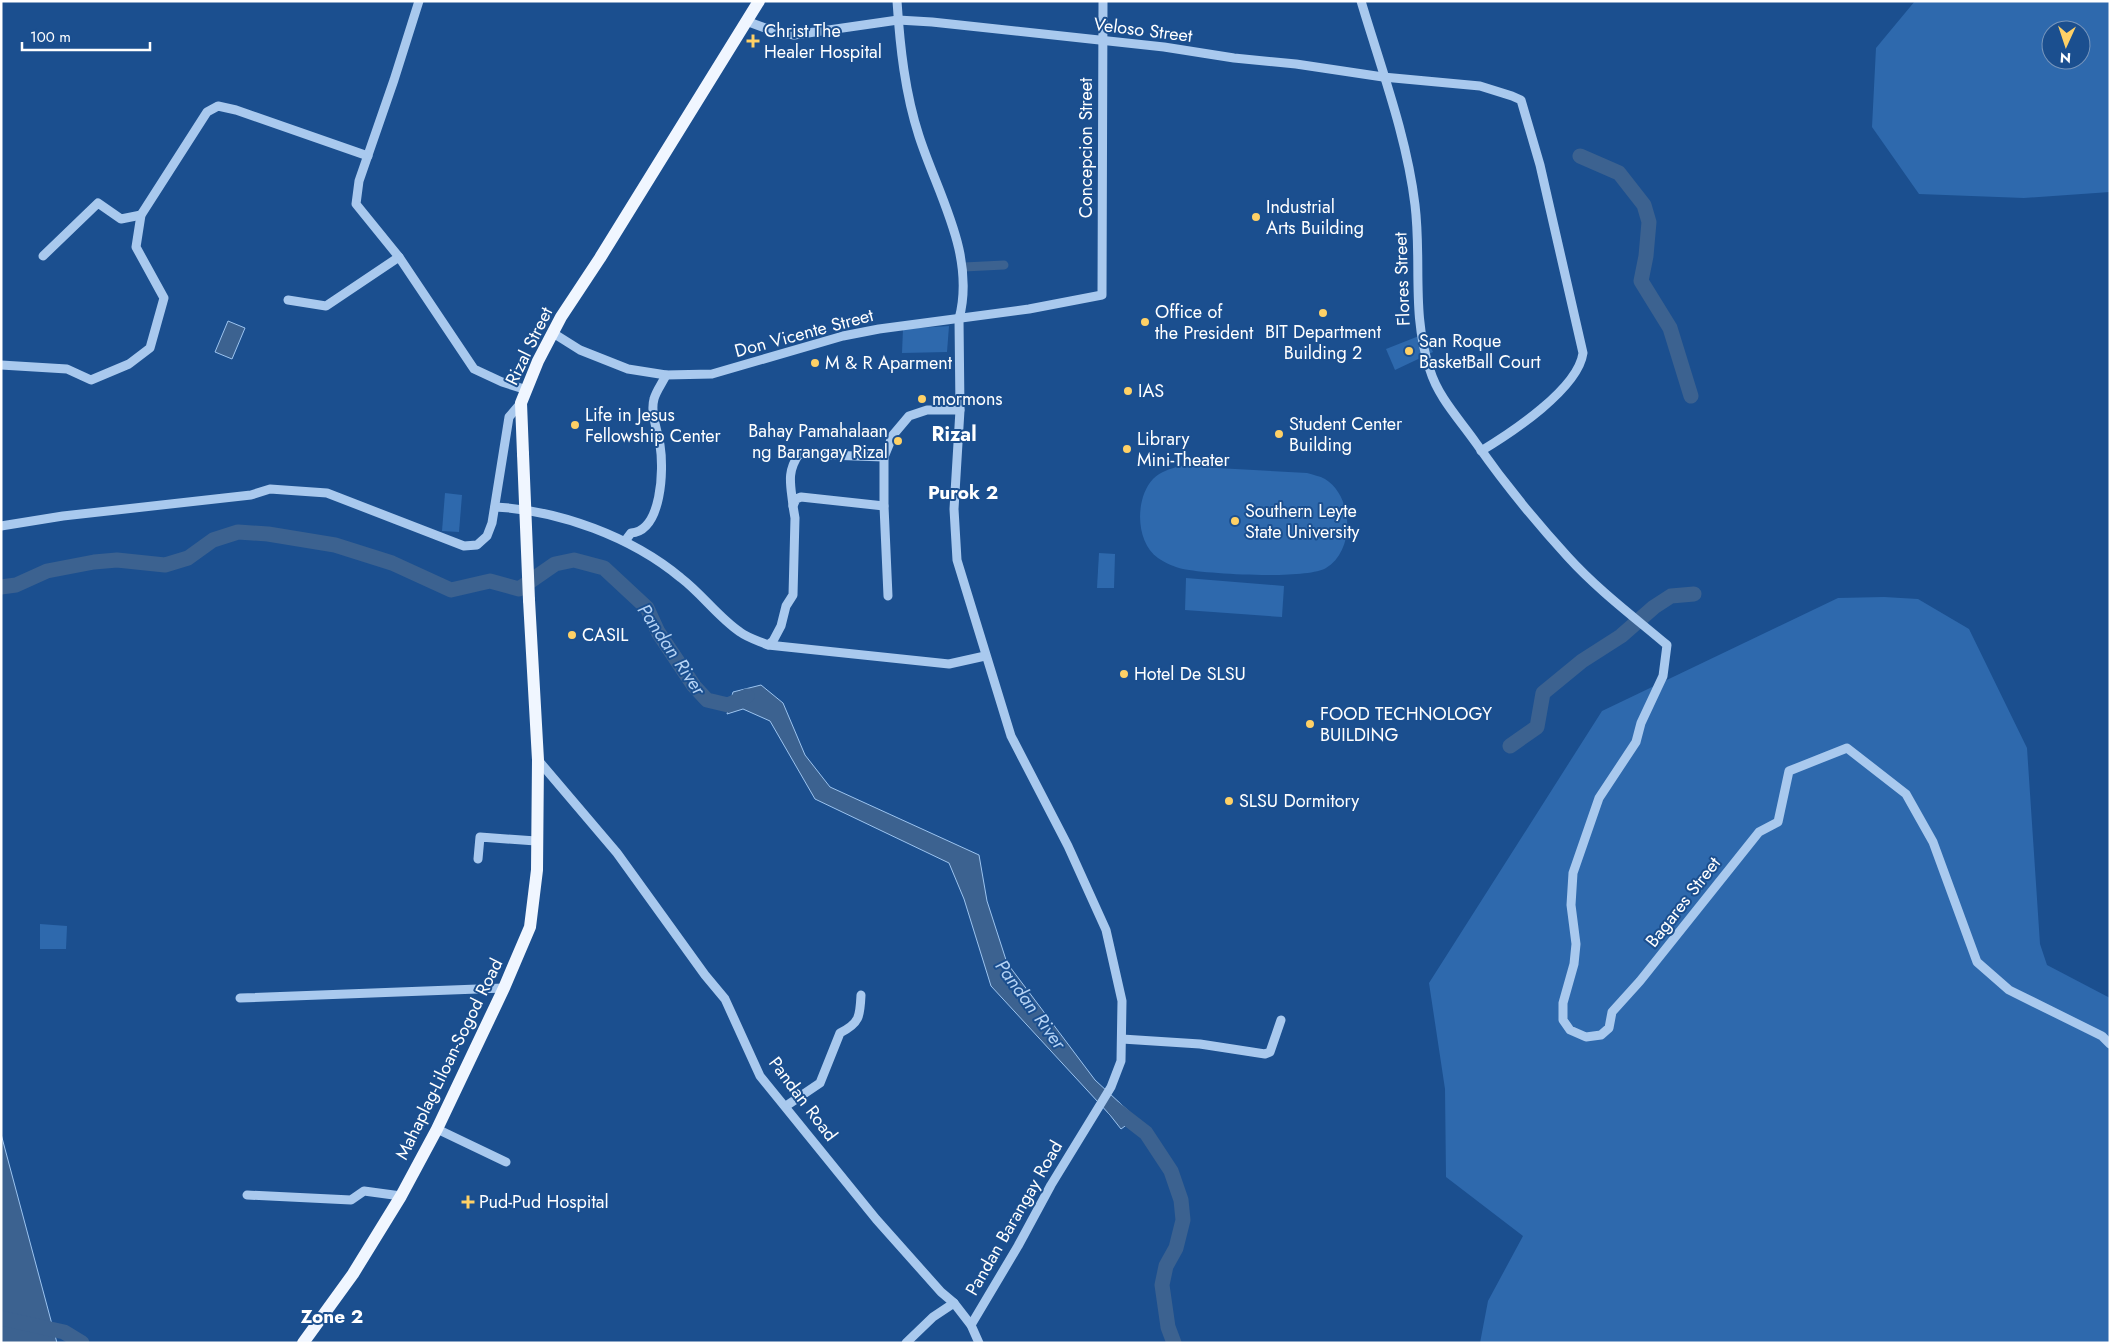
<svg xmlns="http://www.w3.org/2000/svg" width="2111" height="1344" font-family="Jost,sans-serif">
  <rect width="100%" height="100%" fill="#1b4f8f"/>
  <g fill="#2e69ad" fill-rule="evenodd">
    <path d="M1915,1H2110V192L2024,198L1919,194L1872,127L1876,48ZM2051,30H2081V60H2051Z"/>
    <path d="M949,326L947,352L902,353L903,329Z"/>
    <path d="M1424,334L1433,352L1395,370L1386,349Z"/>
    <path d="M1180,466L1307,473C1313,475 1320,476 1325,479C1354,497 1355,551 1326,568C1306,580 1207,574 1183,569C1175,567 1165,563 1158,558C1135,542 1135,498 1153,479C1161,471 1170,469 1180,466Z"/>
    <path d="M445,493L462,495L459,532L442,531Z"/>
    <path d="M1099,553L1115,554L1114,588H1097Z"/>
    <path d="M1186,578L1284,586L1282,617L1185,610Z"/>
    <path d="M1884,597L1918,599L1969,629L2027,748L2040,944L2047,965L2110,998V1343H1480L1488,1301L1523,1236L1446,1177L1445,1089L1429,983L1602,711L1838,598Z"/>
    <path d="M40,924L67,926L66,949H40Z"/>
  </g>
  <g fill="#3c6290" stroke="#9cc4f0">
    <path d="M228,321L245,328L232,359L215,352Z"/>
    <path d="M761,685L783,703L805,755L830,787L979,855L987,901L1007,963L1095,1080L1136,1118L1121,1129L1110,1115L991,986L964,899L949,863L815,799L770,721L743,709L727,714L733,692Z"/>
    <path d="M1,1134L57,1343H1Z"/>
  </g>
  <g fill="none" stroke-linecap="round" stroke-linejoin="round">
    <path stroke="#3c6290" stroke-width="9" d="M964,267L1004,265"/>
    <g stroke="#3c6290" stroke-width="15">
      <path d="M1580,156L1619,173L1644,205L1649,222L1646,256L1641,281L1670,328L1691,396"/>
      <path d="M1,587L16,585L47,571L94,562L117,560L165,565L188,558L213,540L238,532L268,534L335,545L392,563L451,590L490,581L519,589L555,564L574,560L604,568L647,608L658,632L694,686L707,700L728,705L747,696"/>
      <path d="M1510,746L1537,727L1543,693L1582,661L1621,636L1654,607L1671,596L1694,594"/>
      <path d="M1115,1109L1146,1133L1171,1171L1181,1200L1183,1220L1176,1248L1166,1266L1162,1285L1168,1327L1174,1343"/>
      <path d="M1,1318L64,1332L82,1343"/>
    </g>
    <g stroke="#a9c9ee" stroke-width="9">
      <path d="M419,1L394,80L359,181L356,204L399,257L474,369L502,382L527,390"/>
      <path d="M897,1C900,47 905,93 919,136C938,195 976,255 959,319L960,410L954,509L957,560L1011,736L1068,846L1106,930L1122,1001L1121,1061L1111,1087L1051,1185L1018,1246L971,1325"/>
      <path d="M1361,1C1381,68 1407,137 1415,205C1422,262 1411,314 1430,370C1438,397 1460,420 1476,443C1504,483 1535,521 1568,557C1598,590 1634,617 1667,645L1663,676L1641,723L1636,742L1599,798L1573,873L1571,905L1576,944L1574,964L1563,1003V1020L1570,1030L1586,1037L1601,1035L1609,1028L1612,1012L1640,981L1759,832L1778,822L1789,771L1847,748L1906,794L1933,842L1977,962L2009,990L2102,1036L2110,1044"/>
      <path d="M746,21L776,32L794,35L898,20L932,22L1164,47L1234,58L1296,64L1383,77L1480,86L1512,96L1521,100L1540,165L1583,353C1578,389 1511,433 1481,451"/>
      <path d="M43,256L98,203L121,219L141,215"/>
      <path d="M288,300L326,306L399,257"/>
      <path d="M553,333L580,350L628,369L666,375L712,374L843,336L879,329L1029,309L1102,295L1103,1"/>
      <path d="M1,365L67,369L91,380L129,364L150,348L164,298L136,247L141,215L207,112L218,106L236,110L368,156"/>
      <path d="M793,506C791,485 786,473 799,454L884,457"/>
      <path d="M495,507C559,510 632,537 681,578C702,594 718,617 740,632C748,638 759,641 768,645L773,641L781,626L786,606L793,595L795,518L793,506L796,499L801,497L884,506"/>
      <path d="M1,526L63,516L251,495L270,489L327,493L464,546L477,545L487,536L492,523L509,417L521,403"/>
      <path d="M625,541L631,533C662,531 664,469 660,445C658,432 650,413 654,399C656,391 663,382 666,375"/>
      <path d="M888,596L884,506V457L893,435L909,416L927,410H960"/>
      <path d="M768,645L949,664L985,656"/>
      <path d="M538,760L617,853L705,975L725,999L760,1076L876,1219L941,1292L954,1303L971,1325L979,1343"/>
      <path d="M478,859L480,837L536,841"/>
      <path d="M240,998L504,988"/>
      <path d="M1122,1039L1200,1044L1265,1054L1270,1052L1281,1020"/>
      <path d="M786,1106L820,1083L840,1033C860,1023 860,1016 861,995"/>
      <path d="M437,1129L506,1162"/>
      <path d="M247,1195L351,1200L364,1191L401,1196"/>
      <path d="M906,1343L933,1317L954,1303"/>
    </g>
    <g stroke="#f0f6ff" stroke-width="12">
      <path d="M523,454L521,403L538,361L561,317L600,258L759,1"/>
      <path d="M303,1343L353,1274L401,1196L437,1129L504,988L530,927L537,870L538,760L529,600"/>
    </g>
    <path stroke="#f0f6ff" stroke-width="12" d="M523,454L529,600"/>
  </g>
  <g fill="#ffd166" stroke="#1b4f8f" stroke-width="2">
    <path d="M750.5 33.5h5v5h5v5h-5v5h-5v-5h-5v-5h5z"/>
    <circle cx="1256" cy="217" r="5"/>
    <circle cx="1323" cy="313" r="5"/>
    <circle cx="1145" cy="322" r="5"/>
    <circle cx="1409" cy="351" r="5"/>
    <circle cx="815" cy="363" r="5"/>
    <circle cx="1128" cy="391" r="5"/>
    <circle cx="922" cy="399" r="5"/>
    <circle cx="575" cy="425" r="5"/>
    <circle cx="1279" cy="434" r="5"/>
    <circle cx="898" cy="441" r="5"/>
    <circle cx="1127" cy="449" r="5"/>
    <circle cx="1235" cy="521" r="5"/>
    <circle cx="572" cy="635" r="5"/>
    <circle cx="1124" cy="674" r="5"/>
    <circle cx="1310" cy="724" r="5"/>
    <circle cx="1229" cy="801" r="5"/>
    <path d="M465.5 1194.5h5v5h5v5h-5v5h-5v-5h-5v-5h5z"/>
  </g>
  <g text-anchor="middle" stroke-width="4" stroke-linejoin="round" paint-order="stroke">
    <g font-size="18" fill="#fff" stroke="#1b4f8f">
      <text transform="translate(1143 30) rotate(7)" y="6">Veloso Street</text>
      <text transform="translate(1086 148) rotate(-90)" y="6">Concepcion Street</text>
      <text transform="translate(1402 279) rotate(-92)" y="6">Flores Street</text>
      <text transform="translate(804 333) rotate(-15)" y="6">Don Vicente Street</text>
      <text transform="translate(529 346) rotate(-64)" y="6">Rizal Street</text>
      <text transform="translate(1683 902) rotate(-52)" y="6">Bagares Street</text>
      <text transform="translate(449 1059) rotate(-64)" y="6">Mahaplag-Liloan-Sogod Road</text>
      <text transform="translate(803 1099) rotate(53)" y="6">Pandan Road</text>
      <text transform="translate(1014 1218) rotate(-60)" y="6">Pandan Barangay Road</text>
    </g>
    <g font-size="18" fill="#fff" stroke="#1b4f8f" text-anchor="start">
      <text x="764" y="37">Christ The<tspan x="764" dy="21">Healer Hospital</tspan></text>
      <text x="1266" y="213">Industrial<tspan x="1266" dy="21">Arts Building</tspan></text>
      <text x="1155" y="318">Office of<tspan x="1155" dy="21">the President</tspan></text>
      <text x="1323" y="338" text-anchor="middle">BIT Department<tspan x="1323" dy="21">Building 2</tspan></text>
      <text x="1419" y="347">San Roque<tspan x="1419" dy="21">BasketBall Court</tspan></text>
      <text x="825" y="369">M &amp; R Aparment</text>
      <text x="1138" y="397">IAS</text>
      <text x="932" y="405">mormons</text>
      <text x="585" y="421">Life in Jesus<tspan x="585" dy="21">Fellowship Center</tspan></text>
      <text x="1289" y="430">Student Center<tspan x="1289" dy="21">Building</tspan></text>
      <text x="888" y="437" text-anchor="end">Bahay Pamahalaan<tspan x="888" dy="21">ng Barangay Rizal</tspan></text>
      <text x="1137" y="445">Library<tspan x="1137" dy="21">Mini-Theater</tspan></text>
      <text x="1245" y="517">Southern Leyte<tspan x="1245" dy="21">State University</tspan></text>
      <text x="582" y="641">CASIL</text>
      <text x="1134" y="680">Hotel De SLSU</text>
      <text x="1320" y="720">FOOD TECHNOLOGY<tspan x="1320" dy="21">BUILDING</tspan></text>
      <text x="1239" y="807">SLSU Dormitory</text>
      <text x="479" y="1208">Pud-Pud Hospital</text>
    </g>
    <g font-size="19" font-weight="bold" fill="#fff" stroke="#1b4f8f">
      <text x="963" y="499">Purok 2</text>
      <text x="332" y="1323">Zone 2</text>
    </g>
    <g font-size="19" font-style="italic" fill="#b5d3f5" stroke="#1b4f8f">
      <text transform="translate(672 649) rotate(56)" y="7">Pandan River</text>
      <text transform="translate(1031 1004) rotate(54)" y="7">Pandan River</text>
    </g>
    <g font-size="20" font-weight="bold" fill="#fff" stroke="#1b4f8f">
      <text x="954" y="441">Rizal</text>
    </g>
  </g>
  <rect width="2111" height="1344" fill="none" stroke="#ffffff" stroke-width="5"/>
  <g transform="translate(2066 45) rotate(183)"><circle r="24" fill="#1b4f8f" stroke="#7695bc"/>
  <path d="M0-4L9 19L0 12L-9 19Z" fill="#ffd166"/>
  <text y="-8" font-size="14" font-weight="bold" text-anchor="middle" fill="#ffffff">N</text>
  </g>
  <path d="M22 42v8h128v-8" fill="none" stroke="#ffffff" stroke-width="2.5"/>
  <text x="30" y="42" font-size="15" fill="#ffffff" stroke="#1b4f8f" stroke-width="4" paint-order="stroke">100 m</text>
</svg>
